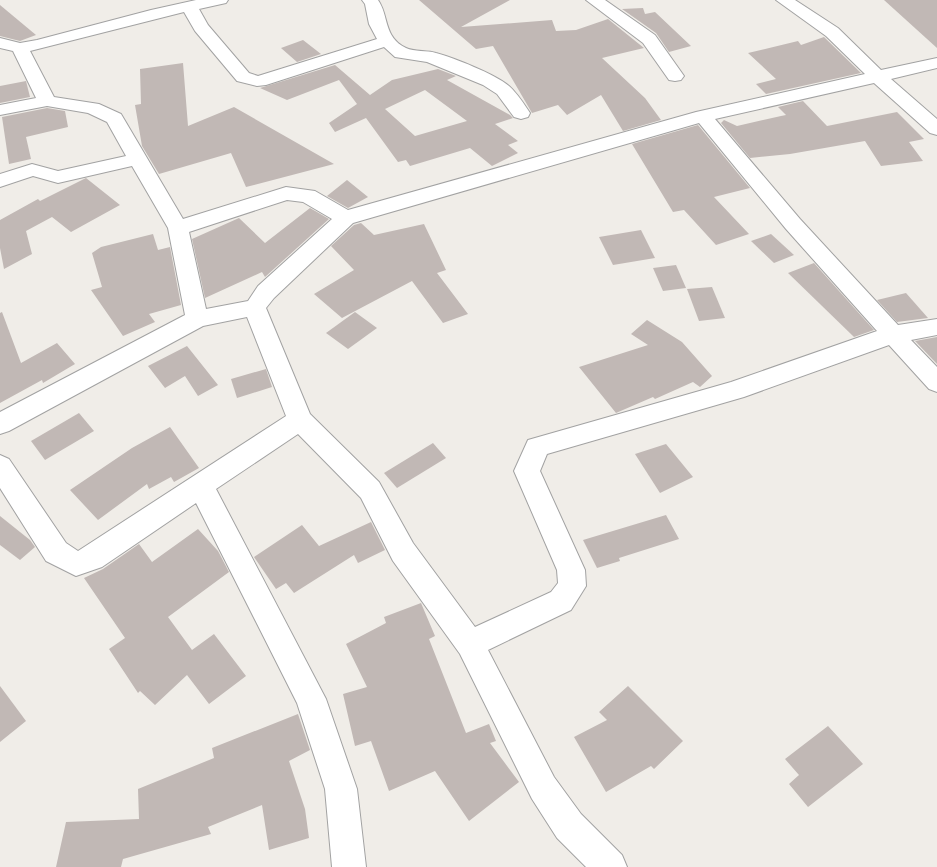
<svg xmlns="http://www.w3.org/2000/svg" width="937" height="867" font-family="Raleway,sans-serif">
  <rect width="100%" height="100%" fill="#f0ede8"/>
  <g fill="#c1b8b5" fill-rule="evenodd">
    <path d="M419,0H510L461,27L552,20L556,31L576,30L608,19L644,48L602,58L645,98L661,120L623,131L601,95L567,115L558,105L532,113L493,46L476,49Z"/>
    <path d="M884,0H937V48Z"/>
    <path d="M0,5L36,35L20,41L0,36Z"/>
    <path d="M643,8L645,14L655,12L691,46L669,52L656,33L622,9Z"/>
    <path d="M824,37L861,73L766,94L756,84L776,79L748,53L798,41L801,45Z"/>
    <path d="M303,40L321,54L297,62L281,48Z"/>
    <path d="M183,63L188,126L234,107L334,164L246,187L231,153L159,174L142,146L135,105L141,104L140,69Z"/>
    <path d="M335,65L370,95L392,80L438,69L456,76L447,80L510,115L513,118L495,124L518,141L508,145L518,153L492,166L470,148L410,166L406,160L398,162L366,118L335,132L329,123L357,104L339,80L287,100L260,88ZM425,90L467,121L415,136L385,109Z"/>
    <path d="M26,81L30,97L0,103V86Z"/>
    <path d="M803,101L827,126L897,112L924,139L909,142L923,161L881,166L865,141L790,154L750,158L721,123L724,120L737,126L781,116L786,115L778,107Z"/>
    <path d="M47,108L65,111L68,127L26,137L31,159L9,164L2,117Z"/>
    <path d="M698,125L750,188L714,197L749,234L716,245L684,210L673,212L632,144Z"/>
    <path d="M86,178L120,205L71,232L52,217L26,231L32,254L4,269L0,248V220L38,199L40,201Z"/>
    <path d="M347,180L368,197L348,208L327,196Z"/>
    <path d="M310,208L329,219L265,277L262,272L205,298L192,239L239,218L265,243Z"/>
    <path d="M361,223L374,235L424,224L446,270L437,273L468,314L443,323L412,281L342,318L314,294L354,270L331,246L354,225Z"/>
    <path d="M641,230L655,258L613,265L599,237Z"/>
    <path d="M153,234L158,250L170,247L181,305L149,314L155,322L123,336L91,290L102,287L92,253L101,247Z"/>
    <path d="M771,234L794,255L774,263L751,241Z"/>
    <path d="M814,263L874,330L854,337L788,273Z"/>
    <path d="M676,265L686,288L663,291L653,268Z"/>
    <path d="M712,287L725,318L699,321L687,289Z"/>
    <path d="M906,293L928,318L897,322L877,300Z"/>
    <path d="M2,312L21,363L57,343L75,364L43,383L42,380L0,403V313Z"/>
    <path d="M355,312L377,328L348,349L326,333Z"/>
    <path d="M647,320L682,342L712,376L700,387L693,382L655,399L653,397L616,413L579,367L648,345L631,334Z"/>
    <path d="M937,337V364L915,341Z"/>
    <path d="M187,346L218,385L198,396L185,376L165,388L148,366Z"/>
    <path d="M266,369L272,387L237,398L231,379Z"/>
    <path d="M79,413L94,431L45,460L31,441Z"/>
    <path d="M170,427L199,468L174,482L171,477L149,489L147,484L98,520L70,490L132,448Z"/>
    <path d="M433,443L446,458L397,488L384,473Z"/>
    <path d="M666,444L693,477L660,493L635,454Z"/>
    <path d="M666,515L679,539L619,558L620,561L597,568L583,540Z"/>
    <path d="M0,516L30,540L35,547L20,560L0,545Z"/>
    <path d="M371,522L385,550L358,563L354,555L294,593L286,583L276,589L254,557L302,525L319,546Z"/>
    <path d="M198,529L218,551L229,572L168,617L192,650L214,634L246,676L209,704L187,675L155,705L140,691L138,693L109,649L125,638L84,578L103,569L139,544L152,562Z"/>
    <path d="M421,603L435,636L429,639L466,733L489,724L496,741L490,743L519,782L469,821L435,771L389,791L371,741L355,746L343,694L367,687L346,644L386,623L384,617Z"/>
    <path d="M0,686L26,721L0,742Z"/>
    <path d="M628,686L683,741L654,769L651,766L606,792L574,737L607,720L599,712Z"/>
    <path d="M298,714L310,750L289,761L305,809L309,838L269,850L262,805L208,827L211,834L123,859L121,867H56L66,822L139,819L138,789L214,758L212,748Z"/>
    <path d="M828,726L863,764L808,807L789,784L799,775L785,759Z"/>
  </g>
  <g fill="none" stroke-linecap="round" stroke-linejoin="round">
    <g stroke="#a2a2a2" stroke-width="2">
      <g id="minor">
        <path d="M196,0H228L226,3L199,9L208,25L249,73L258,76L377,39L369,24L365,4L362,0H378C389,15 383,37 406,48C414,52 427,50 436,53C454,58 495,74 509,86C517,93 524,104 530,113L528,117L521,119L514,117L497,94L483,85L427,62L395,57L384,47L266,85L257,86L237,81L195,31L184,12L30,51L54,97L99,104L121,114L183,219L286,187L315,191L348,210L696,112L865,74L826,36L776,0H795L838,28L881,70L937,58V68L891,79L937,119V135L930,133L874,83L715,119L800,219L898,325L937,319V335L911,340L937,367V392L929,389L889,345L744,397L547,454L540,471L585,570L586,586L571,610L488,650L554,777L581,814L622,855L627,867H586L557,838L532,799L460,654L393,561L361,498L298,434L216,489L326,699L357,789L366,867H332L325,789L297,703L196,503L102,567L76,576L46,561L0,488V455L9,459L66,543L78,551L286,416L247,317L203,326L9,431L0,434V412L185,315L168,228L132,166L58,183L33,176L0,187V174L32,164L58,171L126,156L107,122L88,113L47,106L0,115V105L36,98L13,51L0,48V38L20,43L37,40L151,10ZM699,123L786,229L877,331L731,382L528,440L514,471L557,570L558,583L551,592L475,627L413,543L379,482L310,414L266,308L274,298L353,223ZM287,200L303,202L332,219L258,286L248,301L206,309L189,232Z"/>
        <path d="M586,0H605L655,35L684,76L681,80L675,81L669,80L643,43Z"/>
      </g>
    </g>
    <use href="#minor" fill="#fff" fill-rule="evenodd"/>
  </g>
</svg>
